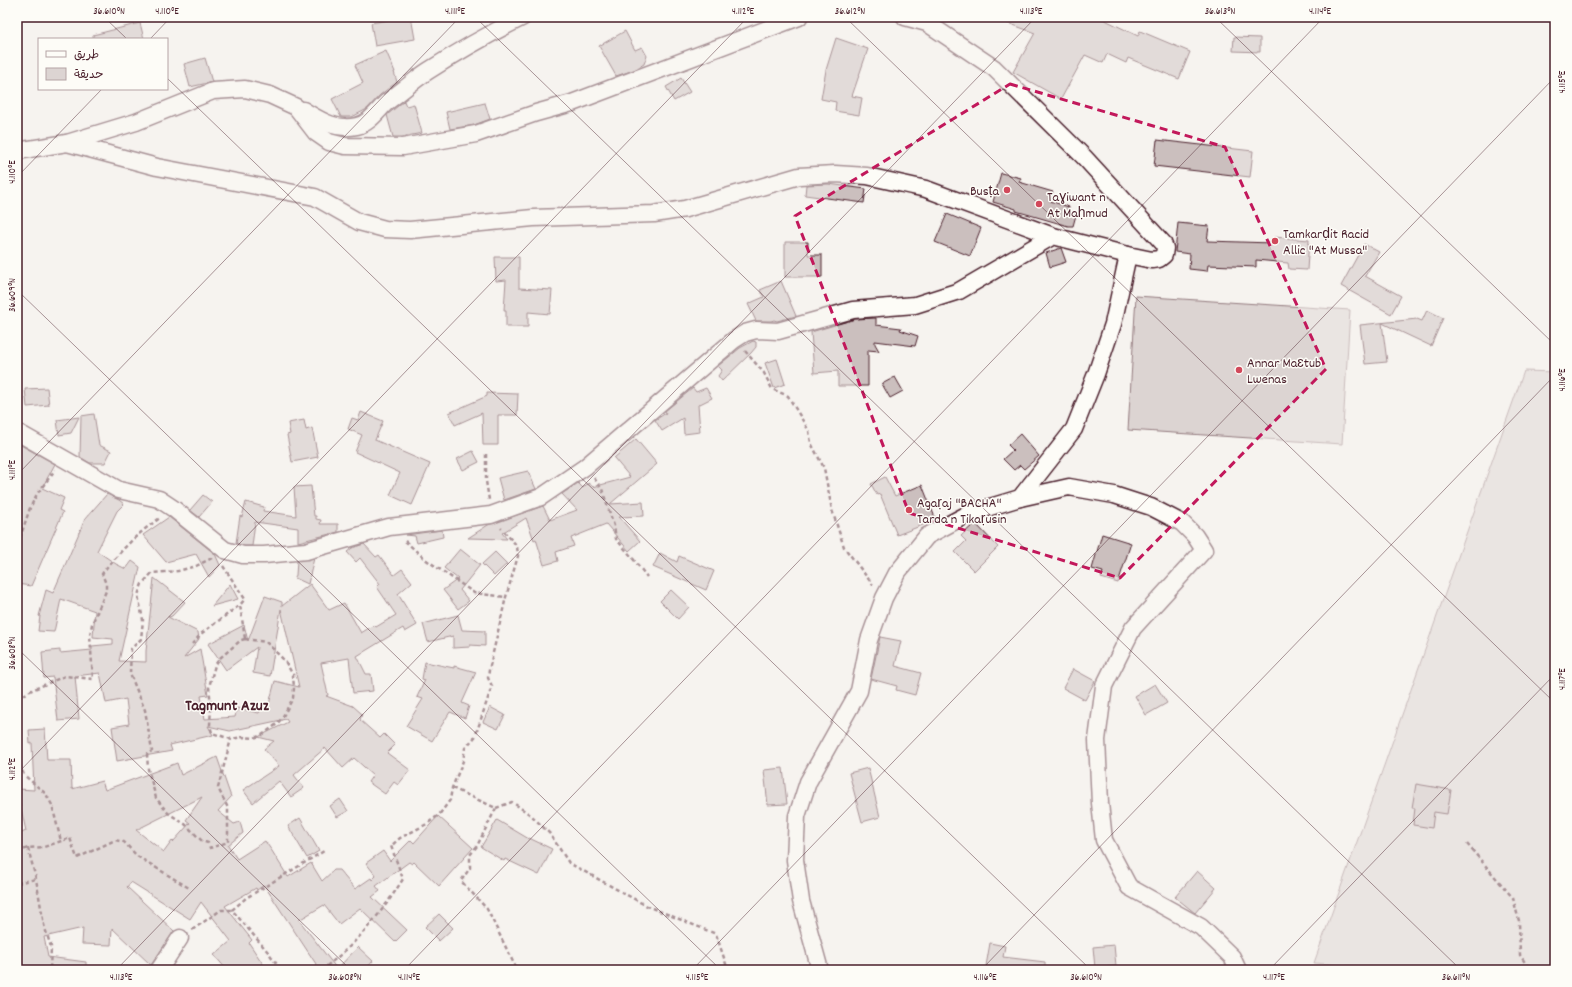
<svg xmlns="http://www.w3.org/2000/svg" width="1572" height="987" font-family="Dekko,'Playpen Sans Arabic',sans-serif">
  <rect width="100%" height="100%" fill="#f6f3ef"/>
  <filter id="ink" filterUnits="userSpaceOnUse"><feTurbulence type="fractalNoise" baseFrequency=".025" numOctaves="2"/><feDisplacementMap in="SourceGraphic" scale="8" xChannelSelector="R" yChannelSelector="G"/><feConvolveMatrix kernelMatrix="1 2 1 2 8 2 1 2 1" color-interpolation-filters="sRGB"/></filter>
  <g filter="url(#ink)">
    <g fill="#dcd4d2" stroke="#937a7e">
      <path d="M1136,296L1350,310L1342,444L1128,430Z"/>
      <path d="M1524,371L1555,372V970H1405L1314,963Z"/>
    </g>
    <g fill="#cbbfbe" stroke="#4a1f2b" fill-rule="evenodd">
      <path d="M407,17H411L415,39L375,46L371,23Z"/>
      <path d="M994,17H1099L1138,36L1140,31L1190,52L1179,79L1128,58L1126,63L1107,54L1103,63L1085,55L1061,99L1013,72L1035,33L994,18Z"/>
      <path d="M140,23L144,39H93V35Z"/>
      <path d="M625,31L635,50L642,47L647,56L644,64L634,70L616,76L599,46Z"/>
      <path d="M1234,37L1260,38V52L1233,51Z"/>
      <path d="M836,38L868,49L852,96L862,98L859,115L835,111L836,102L821,99L826,70Z"/>
      <path d="M386,51L395,72H394L397,82L380,95L367,109L352,117H341L332,99L363,83L355,65Z"/>
      <path d="M205,58L212,82L190,87L184,64Z"/>
      <path d="M681,78L690,92L674,101L666,87Z"/>
      <path d="M404,101L406,106L414,104L422,133L402,137H393L387,115Z"/>
      <path d="M485,103L490,119L474,125L450,129L446,112Z"/>
      <path d="M1157,140L1253,151L1250,177L1154,166Z"/>
      <path d="M1001,173L1021,178L1019,182L1053,192L1050,201L1069,207L1067,213L1076,215L1073,226H1068L1016,211V209L993,202Z"/>
      <path d="M828,184L866,189L864,203L805,195L806,185Z"/>
      <path d="M947,214L981,228L970,256L935,242Z"/>
      <path d="M1178,223L1209,226L1207,241L1273,243L1274,237L1309,240L1307,270L1289,269L1288,263L1256,260V267L1208,265L1207,271L1189,269L1190,254L1175,252Z"/>
      <path d="M785,242H808V255H822V277H785Z"/>
      <path d="M1364,244L1379,252L1365,276L1401,296L1391,314L1341,286Z"/>
      <path d="M1061,248L1066,262L1050,267L1046,253Z"/>
      <path d="M495,257H519V288L552,290L550,314L528,312V327H506V310H504L506,280L496,281Z"/>
      <path d="M781,281L796,316L777,321L774,320L771,321H756L748,304L764,297L760,290Z"/>
      <path d="M1427,310L1443,318L1431,346L1382,323L1387,362L1365,364L1360,325L1417,319L1422,321Z"/>
      <path d="M876,318V325L901,328L900,330L918,336L915,346L875,341V344L879,351L868,350V386H838V371L814,373L811,332L855,319Z"/>
      <path d="M753,341L756,342V347L751,353L722,381L718,376L722,370L718,366L740,348Z"/>
      <path d="M777,359L785,384L774,388L765,363Z"/>
      <path d="M895,377L903,391L890,398L882,384Z"/>
      <path d="M47,388L49,405L27,407L25,389Z"/>
      <path d="M693,388L696,392L706,388L712,398L698,405L700,432L684,434L683,418L662,431L655,420L666,413L665,411Z"/>
      <path d="M487,393L518,394L517,415H498V445H483L482,413L455,425L449,413L487,396Z"/>
      <path d="M361,412L383,421L375,440L430,464L412,505L390,495L400,473L355,452L362,435L348,429L352,418L358,420Z"/>
      <path d="M94,414L99,445L111,451L105,463H90L80,457L81,416Z"/>
      <path d="M79,417L71,433L59,435L57,420Z"/>
      <path d="M304,420L306,430L312,428L318,457L292,462L287,435L290,434L288,423Z"/>
      <path d="M1020,434L1039,456L1024,469L1020,465L1014,470L1003,459L1013,450L1008,445Z"/>
      <path d="M636,439L657,464L610,504L643,502L644,516L619,517L640,541L629,551L606,524L571,538L574,546L556,552L558,561L544,565L536,539L534,540L526,518L502,533L507,539L468,538L488,525L543,506L550,520L577,510L562,494L578,483L583,488L588,483L593,487L630,477L614,458Z"/>
      <path d="M17,443L55,464L42,488L64,498L59,510L63,512L31,586L17,584Z"/>
      <path d="M473,451L479,462L463,470L457,459Z"/>
      <path d="M528,471L536,489L504,500L498,478Z"/>
      <path d="M885,477L895,496L922,485L936,520L897,535L880,494L877,495L871,484Z"/>
      <path d="M311,486L314,516H316V519L321,520L320,524H338V532L298,542V528L255,522L252,546H244L236,543L240,516L242,517L246,502L264,507L263,511L296,516L294,487Z"/>
      <path d="M107,494L119,500L124,504L117,511L97,551L116,564L126,569L132,561L140,567L119,661L146,662V651L154,578L185,602L172,616L168,617L198,632L199,639L184,658L200,649L208,695L201,696L205,719L235,717L237,708L259,713L262,705L268,708L275,681L299,687L281,609L270,676L253,673L257,647L226,670L208,644L244,625L248,641L265,596L282,602V606L310,584L329,610L344,603L361,633L374,625L376,627L396,615L377,587L380,584L360,558L356,562L347,552L352,548L364,544L376,557L379,555L394,575L402,569L412,582L398,594L417,625L405,632L403,628L357,656L366,674H371L373,691L353,693L349,658L321,663L328,695L326,696L353,706L362,714L360,720L380,738L384,734L395,745L387,753L410,770L398,785L394,782L385,794L368,782L373,775L354,758L343,768L325,748L294,775L304,788L291,797L279,781L253,803L243,790L279,766L264,749L274,741L258,737L288,722L286,719L230,731L208,726L213,735L170,745L172,751L117,761L112,727L129,724L126,699L106,703L100,673L75,676L79,719L58,721L53,677L44,678L42,652L60,650V653L92,650V646L113,644V639L93,637L95,611L61,599L54,632L38,631L40,616H39L46,590L53,593L85,519Z"/>
      <path d="M203,495L212,502L199,517L190,510Z"/>
      <path d="M169,517L215,554L220,565L209,577L196,554L166,562L143,535Z"/>
      <path d="M975,523L998,547L974,571L955,552L966,541L961,536Z"/>
      <path d="M442,530L443,537L417,543L415,536L406,535Z"/>
      <path d="M1102,534L1131,543L1118,583L1101,578L1103,572L1092,569Z"/>
      <path d="M460,549L480,565L460,590L469,601L458,609L443,590L458,579L444,568Z"/>
      <path d="M495,552L507,564L494,576L482,564Z"/>
      <path d="M660,553L677,562L679,556L714,571L706,590L653,567Z"/>
      <path d="M314,558L308,584L295,578L296,575L297,561Z"/>
      <path d="M230,584L238,599L212,606Z"/>
      <path d="M671,590L689,607L678,619L660,601Z"/>
      <path d="M458,615L462,630L485,631V646L470,645V647L453,648V636L428,642L423,624Z"/>
      <path d="M880,637L901,641L895,666L921,673L915,695L896,690L897,686L871,679Z"/>
      <path d="M425,662L454,668V666L476,672L462,703L469,706L465,718L450,712L432,741L406,726L423,699L417,697L425,680L422,679Z"/>
      <path d="M1073,669L1095,681L1085,700L1063,688Z"/>
      <path d="M1155,684L1167,703L1146,715L1135,696Z"/>
      <path d="M490,707L505,715L498,729L483,722Z"/>
      <path d="M45,729L47,760H71L72,789L102,781L105,790L177,763L181,775L217,757L231,797L218,811L234,824L240,822L243,833L228,845L237,859L265,841L272,851L288,877L311,863L322,881L334,870H339L355,889L371,878L372,880L376,876L366,863L383,851L390,861L411,840L414,843L438,816L473,848L439,886L414,862L412,864L409,862L376,886L380,891L372,897L407,930L395,942L360,908L339,924L324,905L299,920L337,969L358,947L373,961L365,970H320L264,885L257,890L256,888L225,906L252,940L249,943L267,970H227L214,955L231,941L201,902L190,919L131,882L127,887L174,931L151,965L112,928L111,945L82,944L83,928L44,937L48,957L86,962V970H17V835L26,831L20,804H17L18,789L34,790L32,743L30,744L29,730ZM202,797L186,820L190,823L173,842L172,841L164,852L136,830Z"/>
      <path d="M783,768L787,804L768,805L764,770Z"/>
      <path d="M868,768L880,817L862,822L849,773Z"/>
      <path d="M1416,784L1451,790L1447,814L1434,812L1432,828L1413,825L1415,808H1412Z"/>
      <path d="M340,799L348,811L337,817L330,806Z"/>
      <path d="M300,818L319,851L307,858L288,826Z"/>
      <path d="M497,820L529,839V838L552,849L539,875L505,859L504,861L481,847Z"/>
      <path d="M1197,871L1216,888L1195,913L1175,897Z"/>
      <path d="M439,914L453,928L439,941L425,927Z"/>
      <path d="M990,943L1005,946L1003,957L1045,962V970H1007L986,966Z"/>
      <path d="M1114,945L1116,966L1095,968L1093,947Z"/>
    </g>
    <g fill="none" stroke-linecap="round" stroke-linejoin="round">
      <g stroke="#4a1f2b" stroke-width="19">
        <g id="minor">
          <path d="M303,110C320,120 336,131 357,126C370,123 377,111 387,102C401,92 414,80 428,71C459,51 491,33 523,17"/>
          <path d="M67,143L157,167L315,197L359,222L385,229L410,230L533,218L654,214L685,209L799,176L835,174L867,176L926,189L1053,236L1128,255L1152,260L1159,259L1164,255L1165,248L1163,243L1084,157L994,68L927,23L905,17"/>
          <path d="M17,151L67,143L136,122L213,91L245,89L270,95L296,107L316,133L329,142L345,146L403,147L476,134L536,113L572,103L799,17"/>
          <path d="M17,432L119,490L159,499L174,509L225,550L243,555H264L306,551L389,527L491,515L541,497L585,467L734,340L745,333L756,330L778,331L853,310L915,305L959,291L1053,236"/>
          <path d="M1020,498L1069,487L1114,495L1151,507L1182,523L1195,536L1204,550L1133,628L1104,686L1097,740L1100,803L1104,840L1129,887L1201,927L1232,957L1238,970"/>
          <path d="M159,970L180,938"/>
          <path d="M820,970L801,901L795,860L797,816L808,782L859,691L869,640L884,598L897,573L927,536L970,513L1020,498L1074,429L1096,374L1113,324L1128,255"/>
        </g>
      </g>
      <g stroke="#4a1f2b" stroke-width="2.5" stroke-dasharray="4 3" stroke-linecap="butt">
        <path d="M745,351L764,373L772,389L788,396L809,431L811,443L824,468L832,510L844,547L873,585"/>
        <path d="M486,454V481L489,500"/>
        <path d="M594,478L602,489L614,526L616,539L631,556L647,577"/>
        <path d="M20,538L30,508L37,494L55,470"/>
        <path d="M405,541L425,559L474,593L506,597"/>
        <path d="M212,558L196,566L178,571L152,573L142,584L138,595L143,620L141,639L131,649L130,674L145,710L152,751L147,754L148,769L156,798L168,813L185,824L202,841L208,843L210,848L228,842V808L218,788L231,739"/>
        <path d="M223,566L245,599L240,605L245,639"/>
        <path d="M245,639L266,642L285,661L293,675L294,688L293,698L282,718L277,724L262,735L254,738L243,737L231,739L212,733L210,725L211,705L209,687L215,665L220,658L241,640Z"/>
        <path d="M192,644L202,633L240,605"/>
        <path d="M17,699L32,690L65,676L93,679L90,635L92,624L106,591V584L102,574C107,566 112,562 118,555C131,540 144,529 160,518"/>
        <path d="M17,758L24,775L46,794L52,805L61,841"/>
        <path d="M452,788L496,808L477,846L470,855V868L461,881L487,909L517,970"/>
        <path d="M496,808L512,802L532,816L550,834L569,863L647,906L716,934L728,970"/>
        <path d="M1467,844L1513,898L1519,921L1520,955L1530,970"/>
        <path d="M28,848L36,879L44,925L51,947L50,970"/>
        <path d="M17,852L28,848L44,847L70,838L77,858L115,840L124,842L137,856L189,888"/>
        <path d="M17,883L36,879"/>
        <path d="M232,910L246,898L324,851"/>
        <path d="M192,930L221,910H232L268,952L281,970"/>
        <path d="M321,970C354,947 382,913 403,879L391,846L400,838L425,825L439,815L450,800L452,788L463,761L465,748L475,737L492,686L488,678L489,670L506,597L518,556L517,546L501,528"/>
      </g>
      <use href="#minor" stroke="#fdfcf7" stroke-width="16"/>
    </g>
  </g>
  <path d="M0 0H1572V987H0ZM1010,84L1225,147L1326,369L1120,578L909,513L795,216Z" fill="#f6f3ef" fill-opacity=".55" fill-rule="evenodd"/>
  <path fill="none" stroke="#c2185b" stroke-width="3" stroke-dasharray="8 5" stroke-linejoin="round" d="M1010,84L1225,147L1326,369L1120,578L909,513L795,216Z"/>
  <path fill="none" stroke="#4a1f2b" stroke-width="1" stroke-opacity="0.45" d="M104,17L127,39M475,17L1461,970M845,17L1555,703M1215,17L1555,345M150,39L171,17M167,78L1091,970M17,177L102,89M17,290L721,970M17,475L460,17M17,648L351,970M17,774L748,17M116,970L1036,17M404,970L1324,17M692,970L1555,77M981,970L1555,375M1269,970L1555,674"/>
  <g fill="#d1495b" stroke="#fdfcf7" stroke-width="1.5">
    <circle cx="1007" cy="190" r="4"/>
    <circle cx="1039" cy="204" r="4"/>
    <circle cx="1275" cy="241" r="4"/>
    <circle cx="1239" cy="370" r="4"/>
    <circle cx="909" cy="510" r="4"/>
  </g>
  <g text-anchor="middle" stroke-width="3" stroke-linejoin="round" paint-order="stroke">
    <g font-size="14" fill="#4a1f2b" stroke="#fdfcf7" text-anchor="start">
      <text x="999" y="195" text-anchor="end">Busṭa</text>
      <text x="1047" y="201">Taɣiwant n<tspan x="1047" dy="16">At Maḥmud</tspan></text>
      <text x="1283" y="238">Tamkarḍit Racid<tspan x="1283" dy="16">Allic "At Mussa"</tspan></text>
      <text x="1247" y="367">Annar Maɛtub<tspan x="1247" dy="16">Lwenas</tspan></text>
      <text x="917" y="507">Agaṛaj "BACHA"<tspan x="917" dy="16">Tarda n Tikaṛusin</tspan></text>
    </g>
    <g font-size="16" font-weight="bold" fill="#4a1f2b" stroke="#fdfcf7">
      <text x="227" y="710">Tagmunt Azuz</text>
    </g>
  </g>
  <rect width="1572" height="987" fill="none" stroke="#fdfcf7" stroke-width="44"/>
  <rect x="38" y="38" width="130" height="52" fill="#fdfcf7" stroke="#b5a4a5"/>
  <rect x="46" y="51" width="20" height="6" fill="#fdfcf7" stroke="#b5a4a5"/>
  <text x="74" y="58" font-size="12" fill="#4a1f2b">طريق</text>
  <rect x="46" y="68" width="20" height="12" fill="#dcd4d2" stroke="#b5a4a5"/>
  <text x="74" y="78" font-size="12" fill="#4a1f2b">حديقة</text>
  <rect x="22" y="22" width="1528" height="943" fill="none" stroke="#4a1f2b" stroke-width="1.5"/>
  <g font-size="10" text-anchor="middle" fill="#4a1f2b">
    <text x="109" y="14">36.610°N</text>
    <text x="167" y="14">4.110°E</text>
    <text x="455" y="14">4.111°E</text>
    <text x="743" y="14">4.112°E</text>
    <text x="850" y="14">36.612°N</text>
    <text x="1031" y="14">4.113°E</text>
    <text x="1220" y="14">36.613°N</text>
    <text x="1320" y="14">4.114°E</text>
    <text transform="translate(1561 82) rotate(-90)" y="4">4.115°E</text>
    <text transform="translate(11 172) rotate(-90)" y="4">4.110°E</text>
    <text transform="translate(11 295) rotate(-90)" y="4">36.609°N</text>
    <text transform="translate(1561 380) rotate(-90)" y="4">4.116°E</text>
    <text transform="translate(11 470) rotate(-90)" y="4">4.111°E</text>
    <text transform="translate(11 653) rotate(-90)" y="4">36.608°N</text>
    <text transform="translate(1561 679) rotate(-90)" y="4">4.117°E</text>
    <text transform="translate(11 769) rotate(-90)" y="4">4.112°E</text>
    <text x="121" y="980">4.113°E</text>
    <text x="345" y="980">36.608°N</text>
    <text x="409" y="980">4.114°E</text>
    <text x="697" y="980">4.115°E</text>
    <text x="985" y="980">4.116°E</text>
    <text x="1086" y="980">36.610°N</text>
    <text x="1274" y="980">4.117°E</text>
    <text x="1456" y="980">36.611°N</text>
  </g>
</svg>
